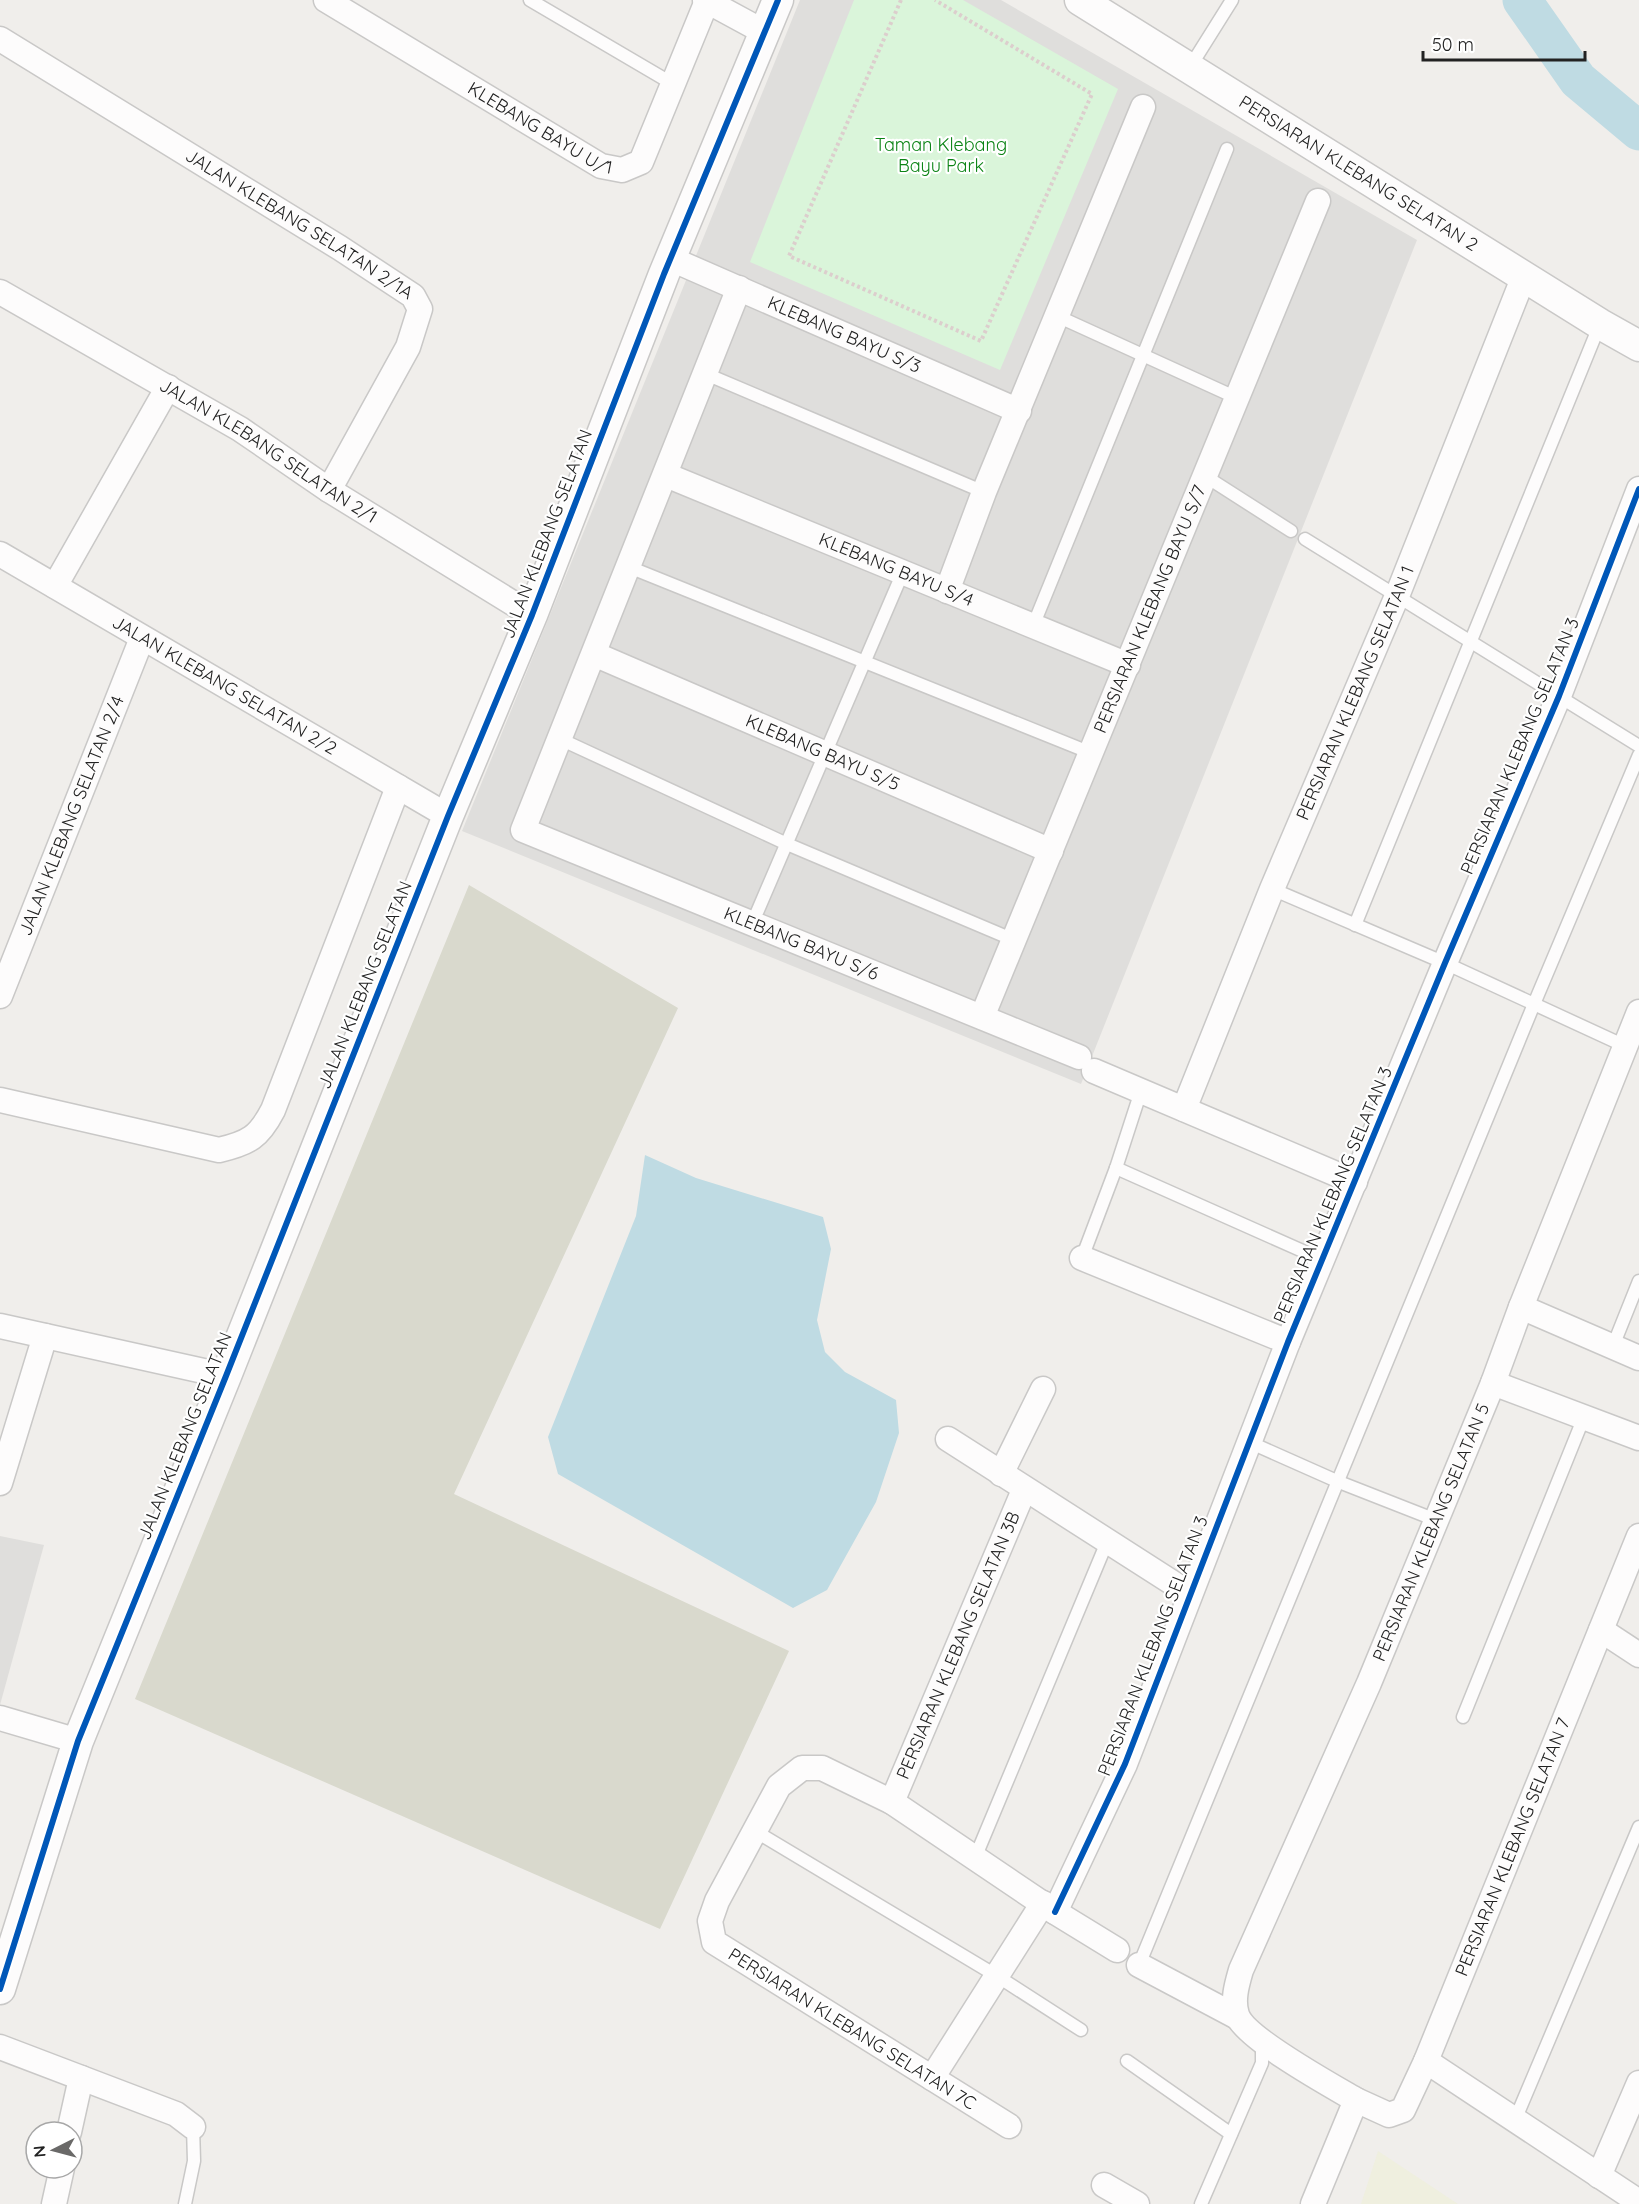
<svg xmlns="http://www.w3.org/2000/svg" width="1639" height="2204" font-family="Quicksand,sans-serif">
  <rect width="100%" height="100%" fill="#f0eeeb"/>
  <g fill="#dfdedc">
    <path d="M800,0H1001L1417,240L1081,1084L462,831Z"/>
    <path d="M0,1536L44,1545L0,1705Z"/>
  </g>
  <path fill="#d9d9cd" d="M469,885L678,1008L454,1494L789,1651L660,1929L135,1699Z"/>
  <path fill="#efefdf" d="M1378,2151L1458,2204H1361Z"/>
  <path fill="#daf5da" d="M854,0H963L1118,89L1000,370L750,262Z"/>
  <path fill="#bfdbe3" d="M645,1155L696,1178L823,1217L831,1249L817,1320L825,1352L845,1372L896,1400L899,1433L876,1502L827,1590L793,1608L558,1474L548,1437L636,1216Z"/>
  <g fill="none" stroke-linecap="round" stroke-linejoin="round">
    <path stroke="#bfdbe3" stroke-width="39" d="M1522,0L1578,80L1639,131"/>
    <g stroke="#c9c8c7" stroke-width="15">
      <g id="service">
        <path d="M530,0L673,84"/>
        <path d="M1190,67L1232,0"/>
        <path d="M1057,316L1237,398"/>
        <path d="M706,374L984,492"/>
        <path d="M1205,476L1291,531"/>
        <path d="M1305,539L1639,746"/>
        <path d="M629,567L1091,753"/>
        <path d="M1033,626L1227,149"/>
        <path d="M560,739L787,844L1014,940"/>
        <path d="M1272,889L1445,963L1625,1046"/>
        <path d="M752,924L903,572"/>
        <path d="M1355,925L1600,324"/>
        <path d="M1116,1168L1323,1260"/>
        <path d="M1082,1258L1116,1168L1141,1091"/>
        <path d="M1613,1346L1639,1281"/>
        <path d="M1249,1442L1339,1482L1436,1520"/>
        <path d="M1463,1717L1584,1417"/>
        <path d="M755,1831L997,1976L1081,2030"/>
        <path d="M975,1858L1107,1542"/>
        <path d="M1139,1965L1534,1004L1639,755"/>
        <path d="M1127,2061L1231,2134"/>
        <path d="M1515,2120L1639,1827"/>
        <path d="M185,2204L194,2161L193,2127"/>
        <path d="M1201,2204L1262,2063V2043"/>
      </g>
    </g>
    <g stroke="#c9c8c7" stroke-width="27">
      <g id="minor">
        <path id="s1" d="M326,0L601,166L622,170L641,162L707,1"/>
        <path d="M705,0L764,32"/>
        <path id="s2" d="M0,39L340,248L413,296L420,309L408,347L329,490"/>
        <path id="s3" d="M671,259L1019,411"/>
        <path id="s4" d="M739,288L523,830L1079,1057"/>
        <path id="s5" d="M0,292L240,429L329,490L532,615"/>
        <path id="s6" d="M666,475L1128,665"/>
        <path id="s7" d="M0,554L448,816"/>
        <path d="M55,586L168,387"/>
        <path d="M947,591L984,492L1143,107"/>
        <path id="s8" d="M594,654L1051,851"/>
        <path id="s9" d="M0,996L142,638"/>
        <path id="s10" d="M982,1017L1318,201"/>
        <path d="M1094,1071L1355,1182"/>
        <path d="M0,1100L219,1150C249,1143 259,1137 273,1110L398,787"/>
        <path id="s11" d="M1184,1109L1272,889L1397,596L1524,276"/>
        <path d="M1082,1258L1288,1342"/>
        <path d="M1521,1307L1639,1358"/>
        <path d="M0,1326L226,1376"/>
        <path d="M1493,1383L1639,1438"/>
        <path d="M948,1439L1190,1594"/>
        <path d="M1001,1474L1043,1389"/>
        <path d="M0,1483L45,1336"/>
        <path d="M1601,1630L1639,1655"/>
        <path d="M0,1718L78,1741"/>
        <path id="s12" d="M892,1802L1024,1490"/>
        <path d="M1055,1912L1125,1764L1288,1342L1445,963L1559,696L1639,489"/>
        <path d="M1139,1965L1237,2017"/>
        <path d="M0,2047L176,2114L193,2127"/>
        <path d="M1426,2061L1639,2202"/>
        <path d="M932,2078L1043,1903"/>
        <path id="s13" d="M1356,2100L1389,2115L1403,2110L1426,2061L1639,1536"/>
        <path d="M1009,2126L714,1942L710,1921L717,1901L779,1786L802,1768H822L892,1802L1055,1912L1117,1950"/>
        <path d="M69,2132L81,2078"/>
        <path d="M1599,2176L1639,2083"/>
        <path d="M1104,2185L1137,2204"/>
        <path d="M54,2204L62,2168"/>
        <path id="s14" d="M1313,2204L1356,2100C1332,2086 1245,2038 1237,2015C1232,2000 1237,1984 1241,1970L1369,1683L1493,1383L1521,1307L1639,1012"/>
      </g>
    </g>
    <g stroke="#c9c8c7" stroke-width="33">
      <g id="tertiary">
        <path id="s15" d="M1080,0L1600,324L1639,346"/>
        <path d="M0,1989L78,1741L226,1376L448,816L532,615L664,274L778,0"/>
      </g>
    </g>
    <path stroke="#dccecd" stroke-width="4" stroke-dasharray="3 3" stroke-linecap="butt" d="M901,0L789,256L981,341L1092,94L935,0"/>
    <use href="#service" stroke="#fdfcfc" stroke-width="12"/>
    <use href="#minor" stroke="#fdfcfc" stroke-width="24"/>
    <use href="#tertiary" stroke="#fdfcfc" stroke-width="30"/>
    <g stroke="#fff" stroke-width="10">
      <g id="cycleway">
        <path d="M1055,1912L1125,1764L1288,1342L1445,963L1559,696L1639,489"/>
        <path d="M0,1989L78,1741L226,1376L448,816L532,615L664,274L778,0"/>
      </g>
    </g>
    <use href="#cycleway" stroke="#0057b8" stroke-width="6"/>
  </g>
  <g text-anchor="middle" stroke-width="4.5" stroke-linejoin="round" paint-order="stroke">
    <g font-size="18" fill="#222" stroke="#fff">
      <text dy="6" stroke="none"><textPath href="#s1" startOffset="250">KLEBANG BAYU U/1</textPath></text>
      <text dy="6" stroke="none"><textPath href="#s15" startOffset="328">PERSIARAN KLEBANG SELATAN 2</textPath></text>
      <text dy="6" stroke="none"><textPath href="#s2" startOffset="352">JALAN KLEBANG SELATAN 2/1A</textPath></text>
      <text dy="6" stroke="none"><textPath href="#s3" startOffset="189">KLEBANG BAYU S/3</textPath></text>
      <text dy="6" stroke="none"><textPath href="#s5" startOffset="312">JALAN KLEBANG SELATAN 2/1</textPath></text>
      <text transform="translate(547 534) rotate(-69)" y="6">JALAN KLEBANG SELATAN</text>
      <text dy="6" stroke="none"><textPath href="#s6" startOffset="249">KLEBANG BAYU S/4</textPath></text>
      <text dy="6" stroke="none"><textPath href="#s10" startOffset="441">PERSIARAN KLEBANG BAYU S/7</textPath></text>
      <text dy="6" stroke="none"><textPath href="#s7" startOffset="260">JALAN KLEBANG SELATAN 2/2</textPath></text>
      <text dy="6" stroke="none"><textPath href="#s11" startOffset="450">PERSIARAN KLEBANG SELATAN 1</textPath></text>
      <text transform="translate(1520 746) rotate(-67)" y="6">PERSIARAN KLEBANG SELATAN 3</text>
      <text dy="6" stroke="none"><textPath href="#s8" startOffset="249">KLEBANG BAYU S/5</textPath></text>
      <text dy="6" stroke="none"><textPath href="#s9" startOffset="194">JALAN KLEBANG SELATAN 2/4</textPath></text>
      <text dy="6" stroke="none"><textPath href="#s4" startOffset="884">KLEBANG BAYU S/6</textPath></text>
      <text transform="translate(365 985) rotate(-68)" y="6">JALAN KLEBANG SELATAN</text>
      <text transform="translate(1333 1195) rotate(-67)" y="6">PERSIARAN KLEBANG SELATAN 3</text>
      <text transform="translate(185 1436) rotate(-68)" y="6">JALAN KLEBANG SELATAN</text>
      <text dy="6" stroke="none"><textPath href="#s14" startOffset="783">PERSIARAN KLEBANG SELATAN 5</textPath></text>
      <text dy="6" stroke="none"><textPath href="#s12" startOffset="170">PERSIARAN KLEBANG SELATAN 3B</textPath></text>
      <text transform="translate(1153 1646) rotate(-69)" y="6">PERSIARAN KLEBANG SELATAN 3</text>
      <text dy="6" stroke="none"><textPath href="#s13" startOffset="336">PERSIARAN KLEBANG SELATAN 7</textPath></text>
      <text transform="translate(852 2029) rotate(32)" y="6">PERSIARAN KLEBANG SELATAN 7C</text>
    </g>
    <g font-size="18" fill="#0c8416" stroke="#fff">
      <text x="941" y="151">Taman Klebang<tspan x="941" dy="21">Bayu Park</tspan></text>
    </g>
  </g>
  <g transform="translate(54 2150) rotate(264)"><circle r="28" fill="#ffffff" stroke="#a7a7a7" stroke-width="1.5"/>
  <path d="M0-4.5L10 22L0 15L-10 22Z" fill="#6a6968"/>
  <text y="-9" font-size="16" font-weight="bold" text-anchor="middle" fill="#222222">N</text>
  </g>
  <path d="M1423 51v9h162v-9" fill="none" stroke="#222222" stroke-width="3"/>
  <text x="1432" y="51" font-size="18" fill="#222222" stroke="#ffffff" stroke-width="4.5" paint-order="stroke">50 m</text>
</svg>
